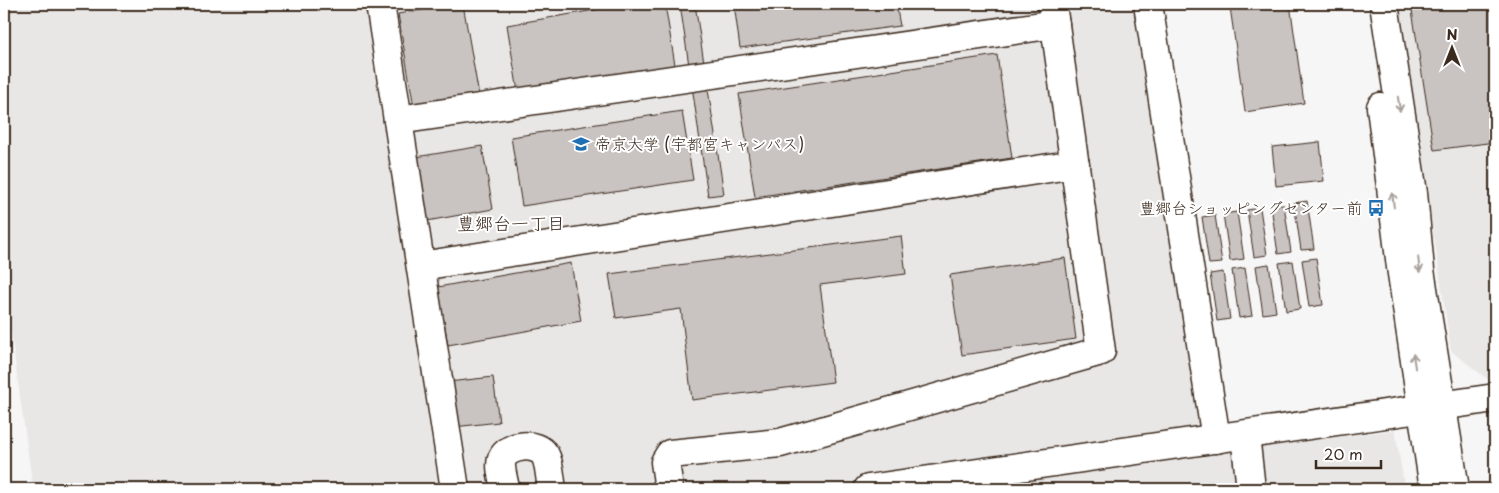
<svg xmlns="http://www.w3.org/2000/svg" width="1499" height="493" font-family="'Playpen Sans','Klee One',sans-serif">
  <rect width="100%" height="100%" fill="#f7f6f6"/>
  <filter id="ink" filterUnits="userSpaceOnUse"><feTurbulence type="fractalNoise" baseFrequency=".02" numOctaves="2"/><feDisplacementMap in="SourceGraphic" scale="10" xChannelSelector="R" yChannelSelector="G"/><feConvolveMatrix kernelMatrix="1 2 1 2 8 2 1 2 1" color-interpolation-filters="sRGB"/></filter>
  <g filter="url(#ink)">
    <g fill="#e9e7e6">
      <path d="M4,4H1136L1205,453L1395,430L1405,489H33L4,284Z"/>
      <path d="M1399,4H1495V377L1487,379L1451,351Z"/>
    </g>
    <g fill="#c9c3c1" stroke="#3b2a1e">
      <path d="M456,4H463L479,96L414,107L398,14Z"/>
      <path d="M630,4H665L675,65L518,92L507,25Z"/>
      <path d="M680,4H695L724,194L708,196Z"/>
      <path d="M734,4H896L900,26L740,48Z"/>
      <path d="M1256,4H1290L1304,103L1245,112L1230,7Z"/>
      <path d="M1411,4H1495V142L1434,150Z"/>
      <path d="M997,55L1012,158L755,197L739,94Z"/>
      <path d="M682,111L693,180L522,206L511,137Z"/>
      <path d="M1320,142L1324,181L1276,186L1272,147Z"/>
      <path d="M482,146L493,209L427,221L416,157Z"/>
      <path d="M1307,201L1314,249L1301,250L1294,203Z"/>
      <path d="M1284,205L1291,252L1278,254L1271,206Z"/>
      <path d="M1260,208L1267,255L1254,257L1247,210Z"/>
      <path d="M1237,212L1244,259L1230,261L1223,214Z"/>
      <path d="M1215,215L1222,263L1209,264L1202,217Z"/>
      <path d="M901,236L906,274L820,285L833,382L692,400L681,309L616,318L609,274Z"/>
      <path d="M1065,258L1076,339L962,355L950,275Z"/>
      <path d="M1316,258L1323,305L1309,307L1302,260Z"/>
      <path d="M1293,261L1300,309L1286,311L1279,263Z"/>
      <path d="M571,263L581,321L448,345L438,287Z"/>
      <path d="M1269,264L1276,312L1263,314L1256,266Z"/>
      <path d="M1245,268L1252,316L1239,318L1232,270Z"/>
      <path d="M1223,272L1230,319L1217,321L1210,274Z"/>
      <path d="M493,377L499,422L454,427L448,382Z"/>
    </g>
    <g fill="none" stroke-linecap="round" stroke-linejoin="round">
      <g stroke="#3b2a1e" stroke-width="31">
        <g id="minor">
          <path d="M380,4L455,489"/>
          <path d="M1148,4L1216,439"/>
          <path d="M1384,4L1413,193L1420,270L1455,489"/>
          <path d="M1381,107L1401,267L1434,489"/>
          <path d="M398,120L1055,24"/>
          <path d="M421,266L1075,164"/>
          <path d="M1245,435L1251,489"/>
          <path d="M505,489C504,481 499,467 502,459C508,444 537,442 545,455C550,464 550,479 552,489"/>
          <path d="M669,489L665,462L670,454L780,443L1101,351L1052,4"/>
          <path d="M868,489L1495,398"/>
        </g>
      </g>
      <use href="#minor" stroke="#fff" stroke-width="28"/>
    </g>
    <defs><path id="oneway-shaft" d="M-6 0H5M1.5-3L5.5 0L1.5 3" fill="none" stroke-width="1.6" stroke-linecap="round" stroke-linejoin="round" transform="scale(1.25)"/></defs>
    <g stroke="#a79f9a">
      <use href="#oneway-shaft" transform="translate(1399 104) rotate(81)"/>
      <use href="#oneway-shaft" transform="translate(1393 200) rotate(-97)"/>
      <use href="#oneway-shaft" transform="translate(1419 265) rotate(84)"/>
      <use href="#oneway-shaft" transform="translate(1414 361) rotate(-98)"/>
    </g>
  </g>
  <defs>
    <g id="university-bare" transform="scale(1.35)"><path d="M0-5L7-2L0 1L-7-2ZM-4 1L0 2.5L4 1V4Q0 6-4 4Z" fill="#1f6fb2" stroke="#fff" stroke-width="2.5" paint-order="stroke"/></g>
    <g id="bus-bare" transform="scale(1.35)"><path d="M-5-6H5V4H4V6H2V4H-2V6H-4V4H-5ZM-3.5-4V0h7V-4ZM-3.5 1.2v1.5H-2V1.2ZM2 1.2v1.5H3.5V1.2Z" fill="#1f6fb2" stroke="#fff" stroke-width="2.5" paint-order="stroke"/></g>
  </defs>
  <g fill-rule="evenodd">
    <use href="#university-bare" x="581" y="144"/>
    <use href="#bus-bare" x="1376" y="208"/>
  </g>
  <g text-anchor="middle" stroke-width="4" stroke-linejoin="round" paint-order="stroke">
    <g font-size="16" fill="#3b2a1e" stroke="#fff" text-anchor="start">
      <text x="595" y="150">帝京大学 (宇都宮キャンパス)</text>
      <text x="1362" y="214" text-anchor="end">豊郷台ショッピングセンター前</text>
    </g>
    <g font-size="18" fill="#3b2a1e" stroke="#fff">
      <text x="511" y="230">豊郷台一丁目</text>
    </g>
  </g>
  <rect width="1499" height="493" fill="none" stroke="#fff" stroke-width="20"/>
  <rect x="10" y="10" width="1479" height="473" fill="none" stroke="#3b2a1e" stroke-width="2" filter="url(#ink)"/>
  <g transform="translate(1452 48)" stroke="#ffffff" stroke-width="4" paint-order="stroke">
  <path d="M0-4L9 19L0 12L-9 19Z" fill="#3b2a1e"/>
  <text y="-8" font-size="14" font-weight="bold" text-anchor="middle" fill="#3b2a1e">N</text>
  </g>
  <path d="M1316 460v8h65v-8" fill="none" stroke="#3b2a1e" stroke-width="2.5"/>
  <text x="1324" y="460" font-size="15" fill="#3b2a1e" stroke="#ffffff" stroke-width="4" paint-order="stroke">20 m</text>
</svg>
